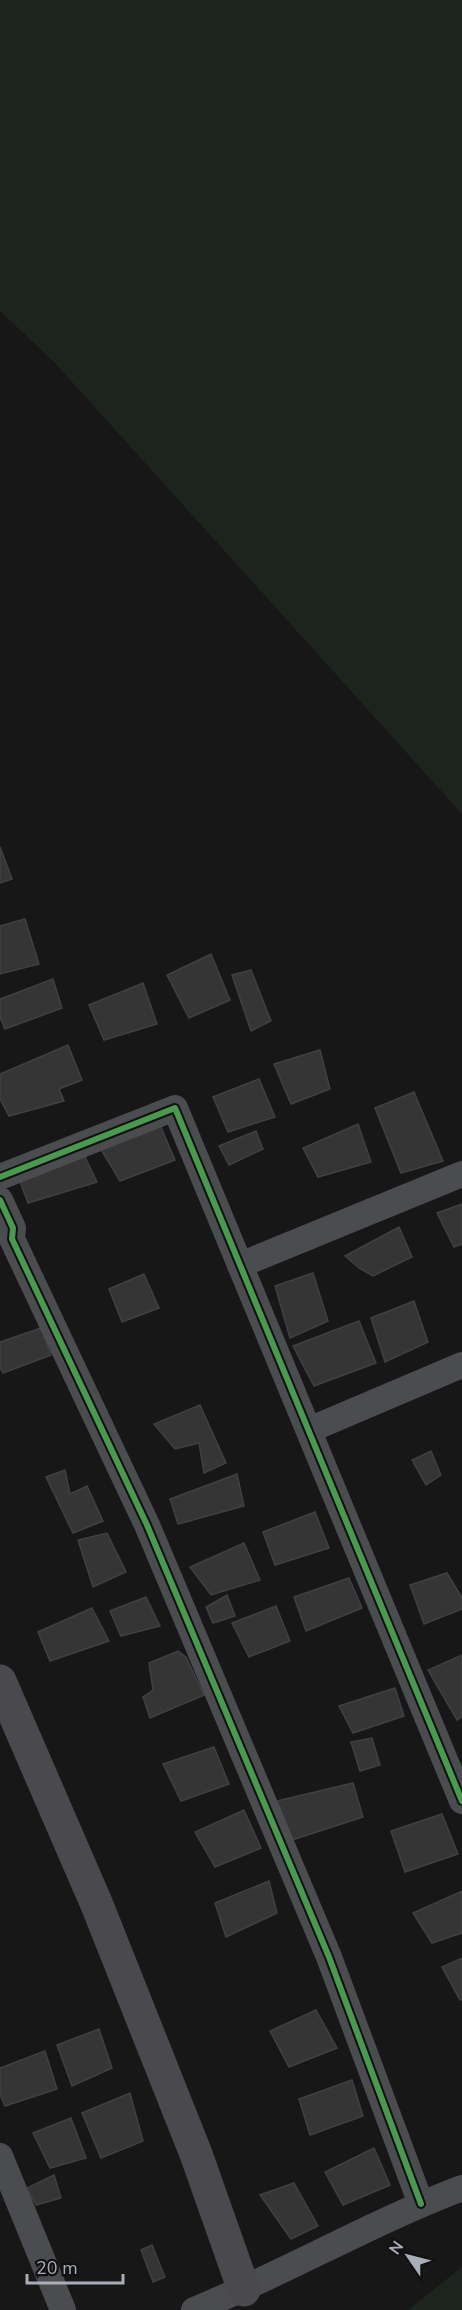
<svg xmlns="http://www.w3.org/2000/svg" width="462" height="2310" font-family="'Nunito Sans',sans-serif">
  <rect width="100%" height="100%" fill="#171717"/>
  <g fill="#1d241e">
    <path d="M0,0H462V814L54,362L0,311Z"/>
    <path d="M462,2267V2310H408Z"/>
  </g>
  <g fill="#353536" stroke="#3f4043" stroke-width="1.5">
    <path d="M0,847L12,879L0,883Z"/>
    <path d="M25,919L39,964L0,974V926Z"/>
    <path d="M211,954L230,1000L189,1018L167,975Z"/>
    <path d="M251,970L271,1021L251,1031L232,975Z"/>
    <path d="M53,979L62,1008L5,1029L0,1017V999Z"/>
    <path d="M143,983L157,1024L104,1040L89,1005Z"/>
    <path d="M68,1045L82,1080L59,1089L64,1101L9,1116L0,1099V1074Z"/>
    <path d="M320,1050L330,1089L291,1104L274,1064Z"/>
    <path d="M259,1079L275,1117L228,1132L213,1097Z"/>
    <path d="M414,1092L443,1161L401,1173L375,1108Z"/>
    <path d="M358,1124L371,1162L318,1177L303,1148Z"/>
    <path d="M160,1125L175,1160L120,1181L100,1148Z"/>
    <path d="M256,1131L263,1149L229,1165L219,1146Z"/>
    <path d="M82,1151L97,1182L28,1203L18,1176Z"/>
    <path d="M462,1204V1244L454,1247L437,1213Z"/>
    <path d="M399,1227L412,1257L373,1276L359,1268L345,1256Z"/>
    <path d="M313,1273L328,1321L290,1338L275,1286Z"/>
    <path d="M144,1274L159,1308L122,1322L109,1289Z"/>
    <path d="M414,1301L428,1342L385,1362L371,1318Z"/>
    <path d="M359,1321L376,1363L314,1386L293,1346Z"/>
    <path d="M41,1328L51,1355L3,1373L0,1367V1342Z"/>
    <path d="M200,1405L226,1463L204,1473L199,1443L175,1449L154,1424Z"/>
    <path d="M431,1451L441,1475L426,1485L412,1460Z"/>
    <path d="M65,1470L70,1494L87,1486L103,1521L73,1533L46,1477Z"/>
    <path d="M237,1474L244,1506L178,1524L170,1499Z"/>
    <path d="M315,1512L329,1548L275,1565L263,1532Z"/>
    <path d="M107,1533L126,1572L93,1587L78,1540Z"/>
    <path d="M244,1543L260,1580L211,1595L190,1567Z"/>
    <path d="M447,1573L462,1598V1609L424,1624L410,1585Z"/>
    <path d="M349,1578L362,1608L306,1631L294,1597Z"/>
    <path d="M227,1595L235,1616L213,1623L206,1607Z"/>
    <path d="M146,1597L160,1626L121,1636L110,1611Z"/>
    <path d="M276,1606L290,1641L249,1657L232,1623Z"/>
    <path d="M92,1608L109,1641L50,1661L38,1632Z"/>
    <path d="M178,1651L186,1657L204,1695L150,1718L143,1697L153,1690L149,1663Z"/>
    <path d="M462,1655V1717L457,1720L428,1670Z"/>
    <path d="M395,1688L404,1716L353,1733L339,1706Z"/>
    <path d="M372,1738L380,1765L360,1771L351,1742Z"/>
    <path d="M214,1747L229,1784L181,1801L163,1764Z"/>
    <path d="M353,1783L363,1817L292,1840L277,1801Z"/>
    <path d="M244,1810L261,1848L215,1867L195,1832Z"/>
    <path d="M442,1814L458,1854L405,1872L391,1831Z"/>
    <path d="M269,1881L277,1913L226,1937L215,1903Z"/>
    <path d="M462,1891V1933L432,1943L413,1913Z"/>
    <path d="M462,1958V2000H460L442,1967Z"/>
    <path d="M316,2010L337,2048L289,2067L270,2031Z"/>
    <path d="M99,2029L112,2068L72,2086L57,2045Z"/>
    <path d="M45,2051L57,2089L5,2106L0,2094V2068Z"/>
    <path d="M352,2080L363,2116L310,2135L299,2099Z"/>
    <path d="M130,2093L143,2141L101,2158L82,2113Z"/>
    <path d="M71,2118L86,2158L50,2168L33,2133Z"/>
    <path d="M374,2148L390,2185L343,2205L325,2172Z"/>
    <path d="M54,2175L61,2198L36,2205L27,2188Z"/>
    <path d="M294,2183L318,2226L291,2239L260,2195Z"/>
    <path d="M152,2245L165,2277L153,2282L141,2250Z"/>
  </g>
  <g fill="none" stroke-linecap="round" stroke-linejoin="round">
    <g stroke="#4b4c50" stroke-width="26">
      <path d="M0,1177L175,1108L462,1801"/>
      <path d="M0,1200L13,1228L12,1239L147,1525L329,1957L421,2204"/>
      <path d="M240,1265L462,1174"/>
      <path d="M309,1430L462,1365"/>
      <path d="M0,2156L63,2310"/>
      <path d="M194,2310C285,2273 370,2223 462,2188"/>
    </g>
    <path stroke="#4a4a4e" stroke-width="33" d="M0,1681L97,1905L196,2154L244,2290"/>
    <g stroke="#111113" stroke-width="10">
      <g id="cycleway">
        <path d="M0,1177L175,1108L462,1801"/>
        <path d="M0,1200L13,1228L12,1239L147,1525L329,1957L421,2204"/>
      </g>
    </g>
    <use href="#cycleway" stroke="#469c4c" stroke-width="6"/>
  </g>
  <g transform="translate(408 2256) rotate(305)" stroke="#111113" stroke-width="4.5" paint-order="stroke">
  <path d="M0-4.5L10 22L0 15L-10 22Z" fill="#a8adb8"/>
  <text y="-9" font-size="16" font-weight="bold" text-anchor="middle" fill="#a8adb8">N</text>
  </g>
  <path d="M27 2274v9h96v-9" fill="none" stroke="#a8adb8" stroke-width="3"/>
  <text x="36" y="2274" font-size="18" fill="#a8adb8" stroke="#111113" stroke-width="4.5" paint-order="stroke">20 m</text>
</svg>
